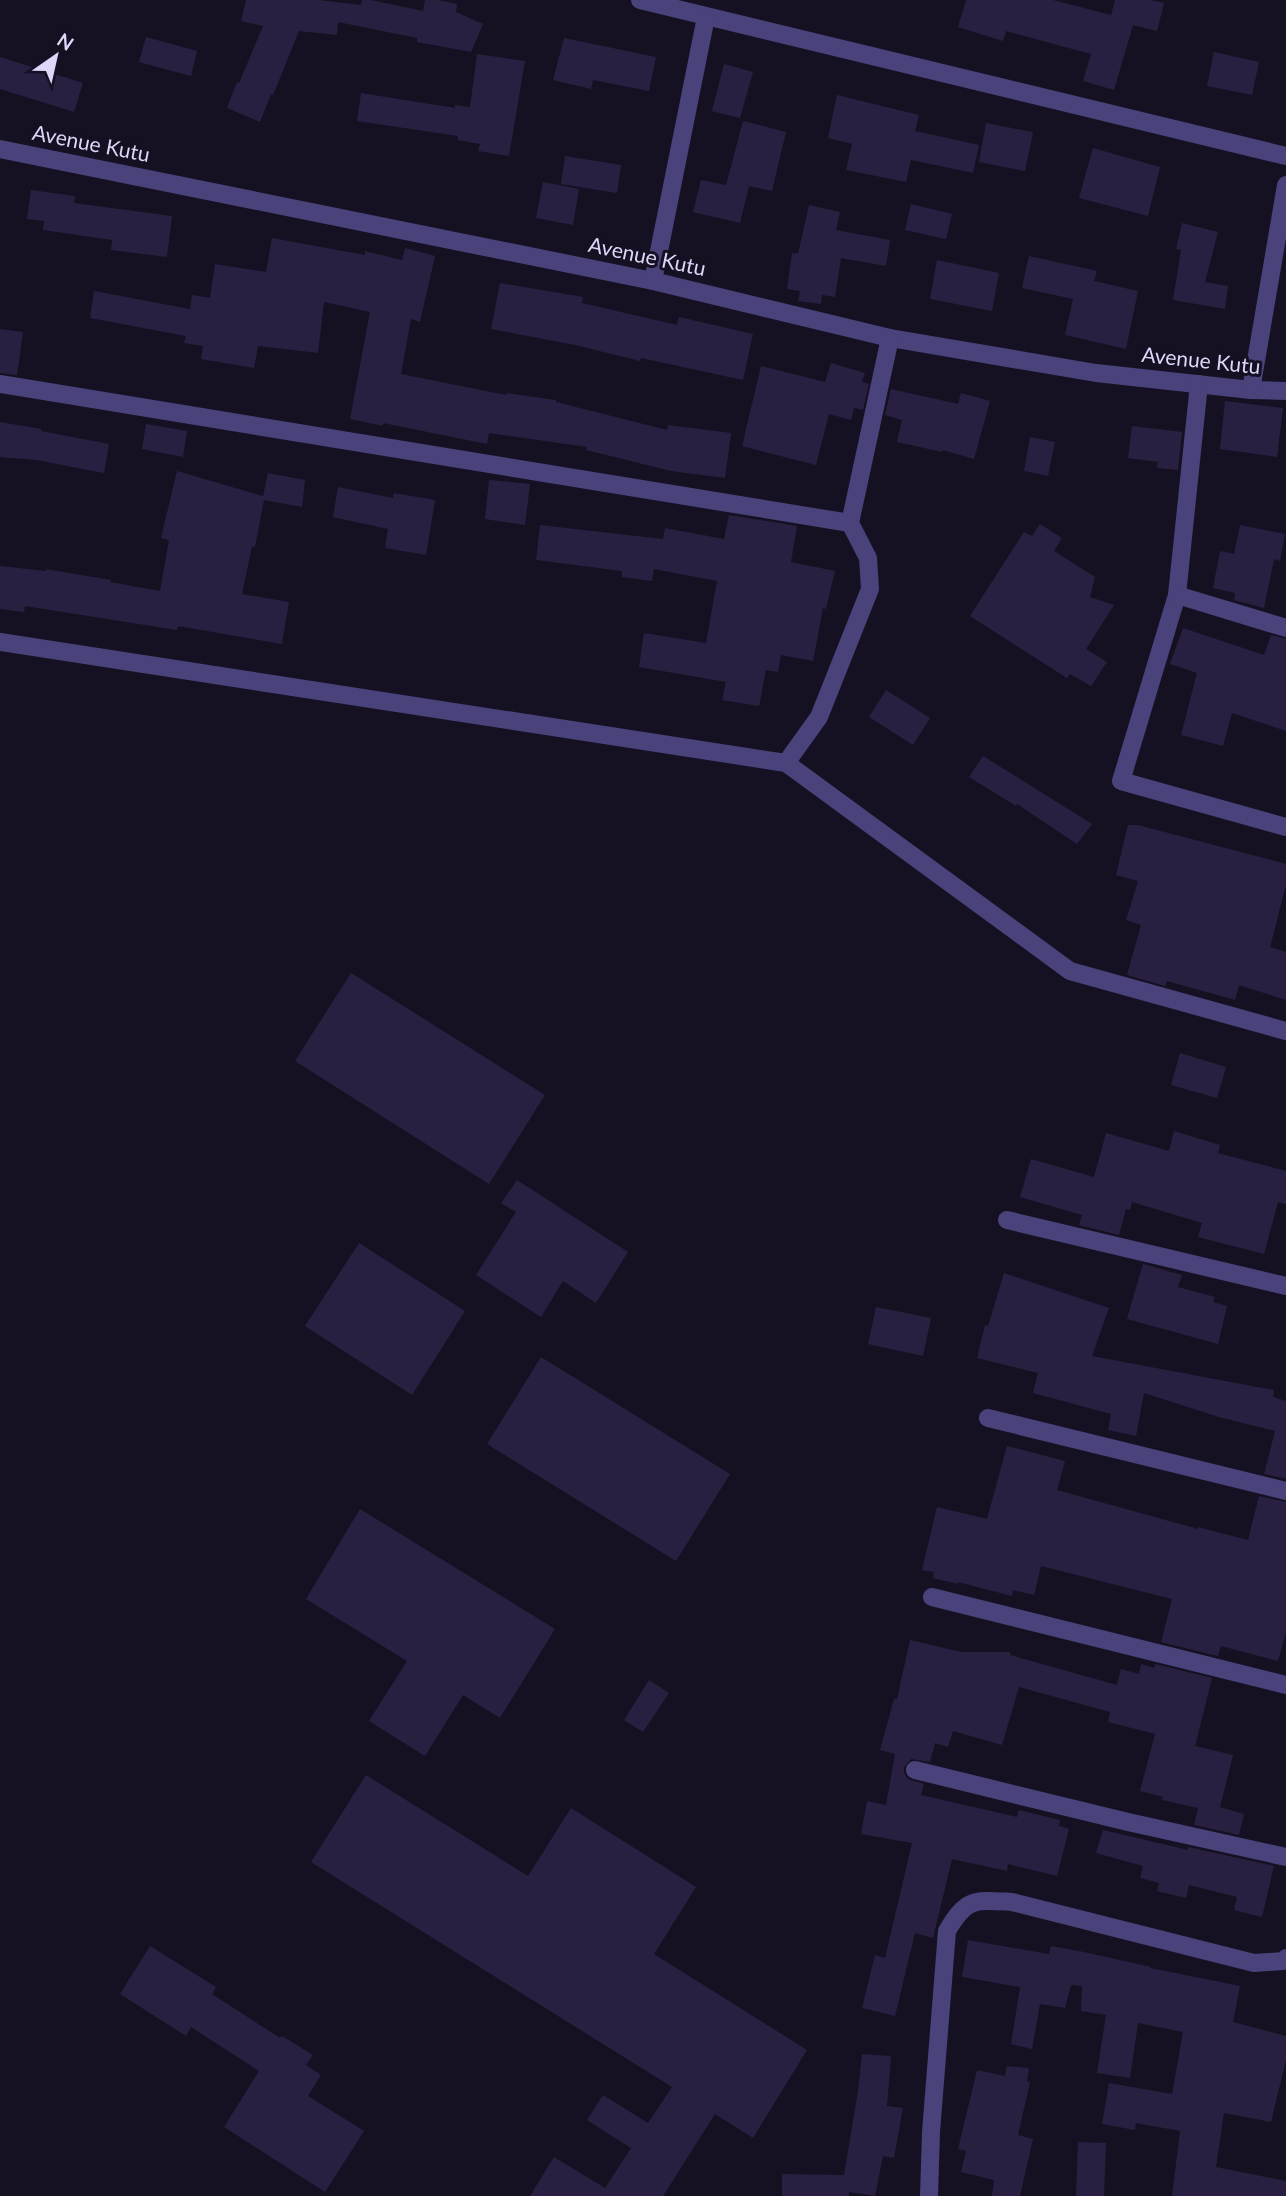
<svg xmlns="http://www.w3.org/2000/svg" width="1286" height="2196" font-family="Lato,sans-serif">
  <rect width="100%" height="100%" fill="#151122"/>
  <g fill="#292041">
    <path d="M246,0H319L361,5L362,0H371L423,11L425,0H438L457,4L456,12L483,24L471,52L417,42V38L338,22L337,35L299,31L273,95L271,94L260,122L227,108L237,82L239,83L263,26L241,21Z"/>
    <path d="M966,0H1053L1111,15L1115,0H1151L1164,3L1157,31L1133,25L1114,90L1083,81L1091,54L1006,31L1003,41L958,27Z"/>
    <path d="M146,37L197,51L191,76L139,62Z"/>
    <path d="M564,38L656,57L649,91L593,80L591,89L553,80Z"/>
    <path d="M1214,52L1259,62L1252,95L1207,86Z"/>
    <path d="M477,54L525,61L509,156L478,151L480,144L458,140V136L357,121L361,93L455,108V105L470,107Z"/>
    <path d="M0,57L83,83L74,112L0,89Z"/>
    <path d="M724,64L753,72L740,118L712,111Z"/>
    <path d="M837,95L919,115L915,131L979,145L973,173L911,160L906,182L846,170L852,144L828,138Z"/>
    <path d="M743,121L786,132L772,191L749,186L740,223L693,212L701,180L726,185Z"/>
    <path d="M986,123L1033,132L1025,171L979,162Z"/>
    <path d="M1093,148L1160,167L1148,216L1079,198Z"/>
    <path d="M565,156L621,165L617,193L561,184Z"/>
    <path d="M543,182L579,189L573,225L536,218Z"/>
    <path d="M31,190L75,196L74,203L172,216L167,257L111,250L112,240L43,230L44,221L27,219Z"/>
    <path d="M911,204L952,214L946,239L905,230Z"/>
    <path d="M809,205L840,212L836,230L890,240L886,266L841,258L835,297L822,295L821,304L798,301L800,291L787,289L792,253L798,254Z"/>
    <path d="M1182,223L1218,232L1205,282L1228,286L1225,309L1173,300L1181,250L1176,249Z"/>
    <path d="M272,238L365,255V251L402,260L405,248L435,256L420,322L411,319L401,374L506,395V393L556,400V402L667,430L668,425L731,433L725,478L671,471L586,450L587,447L489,433L487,444L383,423V426L350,419L370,312L324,302L318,353L258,346L254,368L201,359L203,346L184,343L186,336L90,318L94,291L190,309L192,295L210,298L215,264L266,272Z"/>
    <path d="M1029,256L1097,271L1094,281L1138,291L1126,349L1065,335L1073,299L1022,288Z"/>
    <path d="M937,260L999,273L992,311L930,299Z"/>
    <path d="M500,283L583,297L582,303L677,325L679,317L753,334L743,380L641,358L640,361L575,345L491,329Z"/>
    <path d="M0,329L23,332L17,375L0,373Z"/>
    <path d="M831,363L865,373L862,382L869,384L863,410L854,408L851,420L829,414L816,465L742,446L761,366L825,382Z"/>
    <path d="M891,389L958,404L961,393L990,401L974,459L943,450L942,452L897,442L902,420L885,415Z"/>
    <path d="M1225,401L1283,408L1277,457L1220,449Z"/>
    <path d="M0,422L41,429V431L109,444L104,473L36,460L0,457Z"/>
    <path d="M146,424L187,431L183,457L142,449Z"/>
    <path d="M1132,426L1182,432L1178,470L1157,468L1158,462L1128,458Z"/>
    <path d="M1030,437L1055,442L1048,476L1024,471Z"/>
    <path d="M177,471L263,496L268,473L305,480L302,507L264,500L255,547L252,546L242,594L289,602L282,644L178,626L177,630L25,606L24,612L0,609V566L46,571V569L111,580L110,582L160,591L169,540L161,538Z"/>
    <path d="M489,480L530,484L525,525L485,519Z"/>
    <path d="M338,487L393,498L394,493L435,500L426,555L385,548L388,529L333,517Z"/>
    <path d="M729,515L797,526L791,562L835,571L826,609L823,608L813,661L781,655L778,672L766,670L759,706L722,700L726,682L639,667L644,633L706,643L717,581L654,569L652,581L622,577V571L536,560L540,525L663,539L665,528L724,539Z"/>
    <path d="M1040,524L1062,538L1054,551L1095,577L1090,597L1114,605L1086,649L1107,662L1091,686L1070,674L1067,678L970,616L1024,532L1032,536Z"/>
    <path d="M1240,525L1285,534L1280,561L1274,559L1264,608L1234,600L1235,593L1213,588L1220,551L1234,554Z"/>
    <path d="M1183,628L1264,655L1271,635L1286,639V731L1232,713L1223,746L1181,735L1197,673L1170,664Z"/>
    <path d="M886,690L930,718L913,745L869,717Z"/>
    <path d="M983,756L1092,824L1077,844L1017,804L1016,806L969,777Z"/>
    <path d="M1128,825H1138L1286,864V885L1270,947L1286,952V1000L1239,985L1235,1000L1167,981L1165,986L1127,975L1141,925L1126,920L1138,881L1116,875Z"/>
    <path d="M351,973L545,1095L489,1184L295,1061Z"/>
    <path d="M1180,1053L1226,1067L1217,1098L1171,1085Z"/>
    <path d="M1174,1131L1220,1145L1218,1153L1286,1171V1204L1278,1202L1264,1254L1198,1237L1202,1223L1132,1202L1130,1210L1126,1209L1119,1235L1079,1225L1082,1215L1020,1197L1031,1159L1094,1177L1106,1133L1169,1151Z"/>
    <path d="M517,1180L628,1252L596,1303L563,1281L541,1317L476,1275L516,1212L501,1203Z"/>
    <path d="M359,1243L465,1311L412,1395L305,1326Z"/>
    <path d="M1143,1264L1182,1275L1178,1287L1215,1297L1213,1302L1227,1306L1218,1344L1127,1319Z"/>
    <path d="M1004,1273L1109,1308L1092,1356L1274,1390L1273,1397L1286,1401V1479L1264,1474L1275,1431L1219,1417L1144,1393L1136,1436L1108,1430L1111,1414L1033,1393L1038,1373L977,1358L985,1325L988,1326Z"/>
    <path d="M876,1307L931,1318L923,1356L868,1344Z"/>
    <path d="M541,1357L730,1474L676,1561L487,1444Z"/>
    <path d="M1007,1446L1065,1461L1057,1490L1198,1529V1527L1248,1540L1259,1496L1286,1502V1632L1278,1661L1221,1646L1218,1656L1161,1642L1172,1599L1041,1566L1034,1595L1013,1590L1012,1596L958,1582V1584L933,1578L934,1572L922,1570L937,1507L987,1519Z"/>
    <path d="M360,1509L555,1629L500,1718L463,1695L425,1756L369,1721L407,1661L306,1599Z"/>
    <path d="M910,1640L961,1652H1010V1655L1117,1685L1121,1669L1139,1674L1141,1664L1154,1668L1155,1664L1212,1678L1195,1746L1233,1755L1220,1807L1244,1814L1239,1835L1194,1825L1198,1808L1162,1800L1163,1797L1140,1791L1155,1734L1108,1722L1110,1712L1019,1687L1002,1745L953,1731L948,1747L935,1743L930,1762L911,1759L904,1767V1773L908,1779L924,1784L921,1795L1017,1817L1019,1810L1060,1820L1059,1826L1069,1829L1057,1876L1008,1864L1007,1871L952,1859L933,1938L915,1933L895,2016L862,2008L875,1955L885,1958L912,1843L861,1834L867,1801L886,1805L895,1754L880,1750L894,1699H897Z"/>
    <path d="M649,1680L669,1693L643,1732L624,1720Z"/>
    <path d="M366,1775L528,1876L571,1808L696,1887L654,1954L807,2050L753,2138L715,2114L663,2196H530L554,2157L605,2188L631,2148L587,2120L603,2095L648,2123L672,2087L311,1862Z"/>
    <path d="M1103,1830L1188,1850V1847L1274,1866L1262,1917L1234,1910L1237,1897L1189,1885L1186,1898L1157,1891L1159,1883L1140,1878L1143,1866L1096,1853Z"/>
    <path d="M968,1940L1049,1954L1051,1946L1084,1952L1151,1967L1150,1968L1240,1986L1233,2022L1286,2036V2060L1271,2122L1224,2113L1216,2167L1286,2181V2196H1172L1180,2131L1136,2123L1135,2130L1102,2124L1109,2083L1172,2094L1183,2032L1138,2023L1130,2078L1097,2073L1106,2015L1081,2011L1082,1986L1071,1985L1065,2008L1040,2004L1032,2049L1011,2044L1020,1987L962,1977Z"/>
    <path d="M150,1946L216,1987L212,1994L280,2038L282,2036L313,2055L306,2065L321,2075L308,2096L364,2131L325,2192L224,2127L259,2071L191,2027L186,2036L120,1994Z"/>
    <path d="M862,2054L891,2056L887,2106L903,2108L894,2158L883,2156L875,2196L849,2192V2196H782V2174L844,2175L858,2091Z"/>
    <path d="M1007,2066L1029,2068L1027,2081L1030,2082L1018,2135L1033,2139L1020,2196H992L994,2180L961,2172L966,2151L958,2149L977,2070L1005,2076Z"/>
    <path d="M1078,2142L1106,2143L1104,2196H1076Z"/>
  </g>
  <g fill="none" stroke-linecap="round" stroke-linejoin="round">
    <g stroke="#49427b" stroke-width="18">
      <path d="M640,0L1286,156"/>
      <path d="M0,149L653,281L890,338L1096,373L1251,390L1286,391"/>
      <path d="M653,281L706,17"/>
      <path d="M0,384L850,523"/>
      <path d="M1199,384L1177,595L1121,781L1286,827"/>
      <path d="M1251,390L1286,185"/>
      <path d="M1177,595L1286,628"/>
      <path d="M0,642L786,763L1070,971L1286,1031"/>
      <path d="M786,763L819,717L870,589L868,558L850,523L890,338"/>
      <path d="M1007,1220L1286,1286"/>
      <path d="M988,1418L1286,1491"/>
      <path d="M932,1597L1286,1685"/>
      <path d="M915,1770L1128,1822L1286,1857"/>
      <path d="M929,2196L931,2132L947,1931C967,1897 975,1900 1012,1902L1254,1963L1283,1961L1286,1958"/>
    </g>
  </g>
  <g text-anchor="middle" stroke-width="6" stroke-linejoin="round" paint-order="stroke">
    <g font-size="21" fill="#ded7fa" stroke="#151122">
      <text transform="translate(91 144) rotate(11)" y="7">Avenue Kutu</text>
      <text transform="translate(647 257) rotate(12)" y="7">Avenue Kutu</text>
      <text transform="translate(1201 361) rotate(6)" y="7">Avenue Kutu</text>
    </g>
  </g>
  <g transform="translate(56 56) rotate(34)" stroke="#151122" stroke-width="5" paint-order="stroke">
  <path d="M0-5L12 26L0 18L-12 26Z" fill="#ded7fa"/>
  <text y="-10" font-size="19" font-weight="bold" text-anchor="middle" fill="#ded7fa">N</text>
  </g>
</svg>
